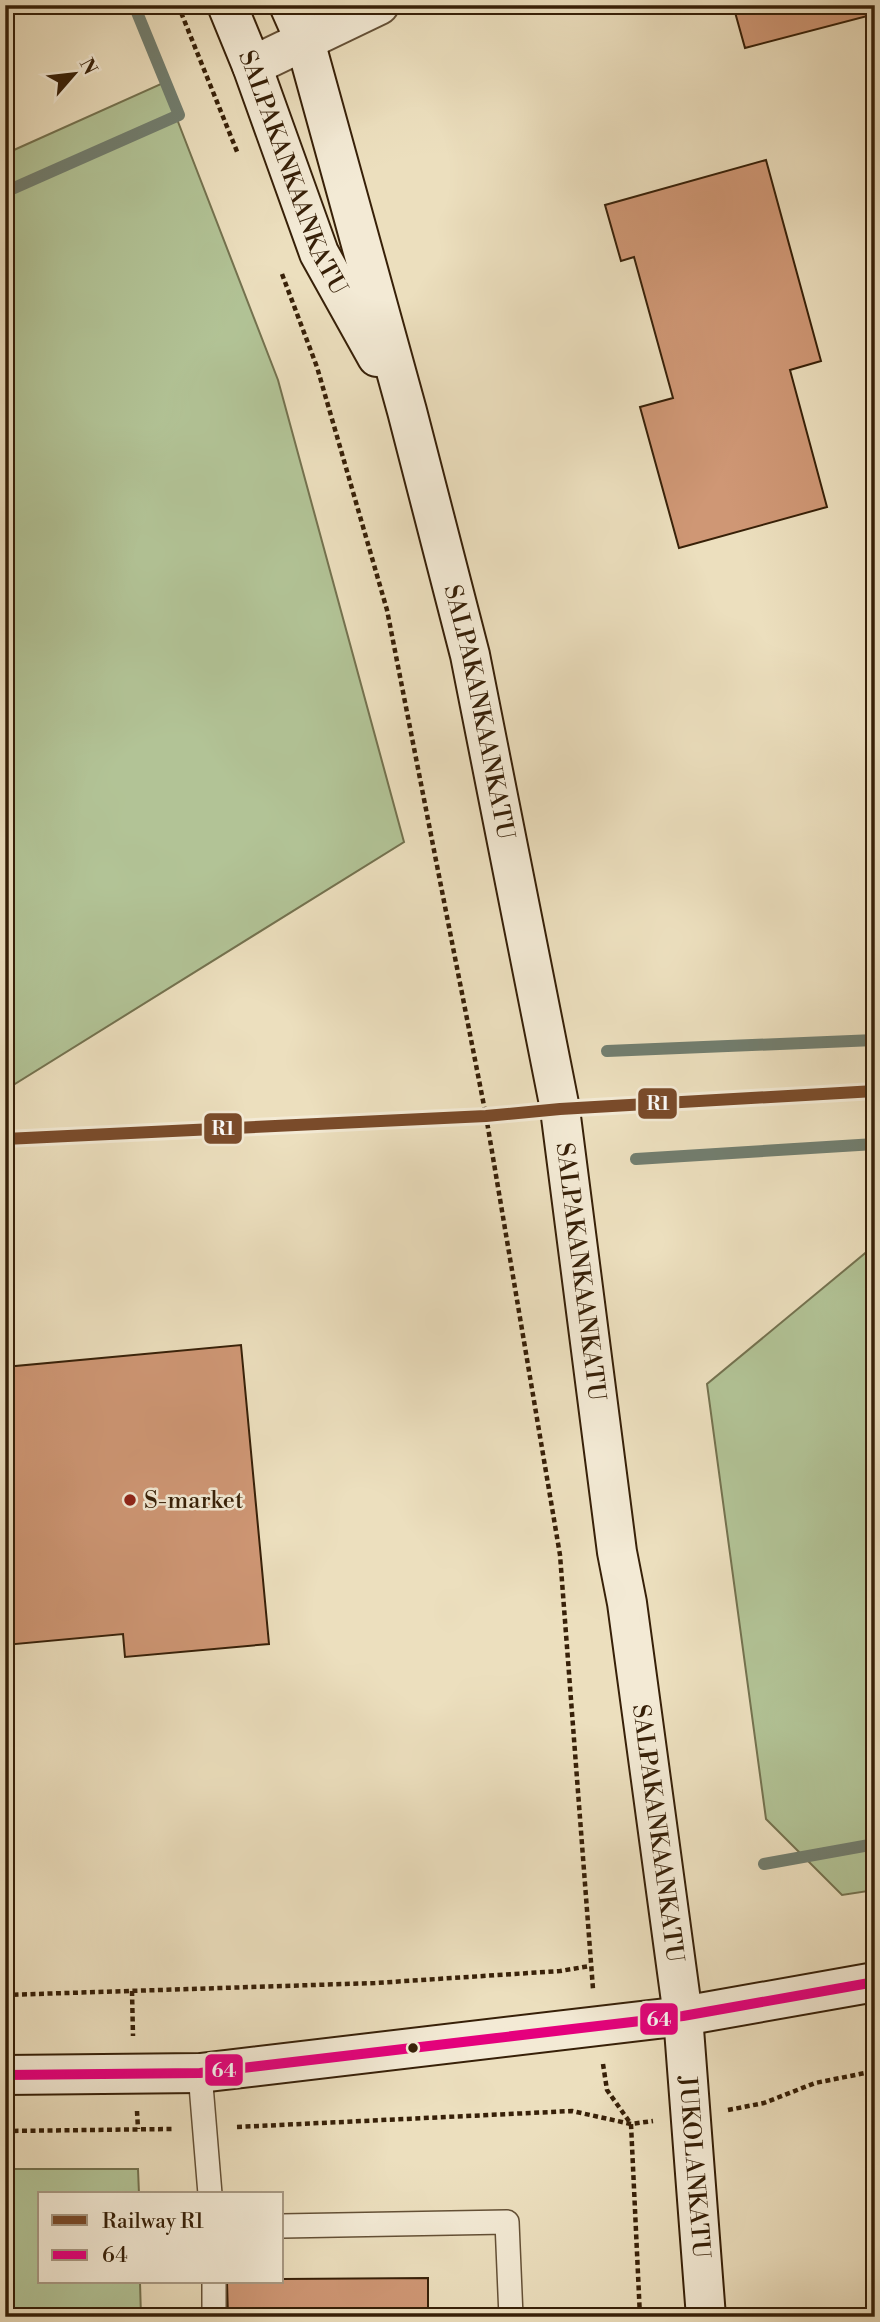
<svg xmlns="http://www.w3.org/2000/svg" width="880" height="2322" font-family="'Libre Bodoni',serif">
  <rect width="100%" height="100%" fill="#ecdfbe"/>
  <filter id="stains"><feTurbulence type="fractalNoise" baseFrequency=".00286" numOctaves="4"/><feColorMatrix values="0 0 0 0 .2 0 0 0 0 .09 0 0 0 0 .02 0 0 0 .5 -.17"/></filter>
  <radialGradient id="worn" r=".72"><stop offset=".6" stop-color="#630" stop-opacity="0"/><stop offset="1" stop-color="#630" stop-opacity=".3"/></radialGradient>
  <g fill="#b2c396" stroke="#74724f" stroke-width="2">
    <path d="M163,83L278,380L404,842L10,1087H5V154Z"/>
    <path d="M875,1245V1890L842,1895L766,1819L707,1384Z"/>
    <path d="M5,2169H138L139,2194H40V2282H140L141,2317H5Z"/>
  </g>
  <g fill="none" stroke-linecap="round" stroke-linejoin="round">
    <g stroke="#727e6f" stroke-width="12">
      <path d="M5,192L179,115L134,5"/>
      <path d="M607,1051L875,1040"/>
      <path d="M636,1159L875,1144"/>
      <path d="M764,1864L875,1844"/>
    </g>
  </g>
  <g fill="#cf9775" stroke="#372008" stroke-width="2">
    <path d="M733,5H875V14L745,48Z"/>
    <path d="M766,160L821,361L790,370L827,507L679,548L640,407L673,398L634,257L621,261L605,205Z"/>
    <path d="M241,1345L269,1644L125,1657L123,1634L5,1645V1367Z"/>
    <path d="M428,2278V2317H228L227,2282H282V2279Z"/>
  </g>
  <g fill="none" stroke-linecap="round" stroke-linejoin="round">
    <g stroke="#645036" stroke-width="26">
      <g id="lane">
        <path d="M200,2073L210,2194"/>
        <path d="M282,2226L507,2222L511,2317"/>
        <path d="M214,2282V2317"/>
      </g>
    </g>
    <g stroke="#645036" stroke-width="42">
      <path id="street" d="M252,66L379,5"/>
    </g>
    <g stroke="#372008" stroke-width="42">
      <g id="secondary">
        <path id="s1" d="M227,5L252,66L319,253L377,357"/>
        <path id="s2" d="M289,5L305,41L407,411L470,655L560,1109L617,1552L627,1603L683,2016L706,2317"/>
        <path d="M5,2075L200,2073L683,2016L875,1982"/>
      </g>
    </g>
    <g stroke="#372008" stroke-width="4.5" stroke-dasharray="5 3.5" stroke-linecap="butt">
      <path d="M178,5L238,154"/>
      <path d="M282,274L317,367L387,610L486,1116L560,1555L593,1989"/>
      <path d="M132,1991L133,2036"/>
      <path d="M5,1995L375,1983L560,1971L590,1966"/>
      <path d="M603,2064L607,2090L631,2124L640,2317"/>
      <path d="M728,2110L764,2103L815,2083L875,2071"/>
      <path d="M137,2111L138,2129"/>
      <path d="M237,2127L572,2111L631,2124L653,2121"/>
      <path d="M5,2131L172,2129"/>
    </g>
    <use href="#lane" stroke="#f3ead5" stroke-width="23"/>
    <use href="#street" stroke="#f3ead5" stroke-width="38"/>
    <use href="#secondary" stroke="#f3ead5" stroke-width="38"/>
    <g stroke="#f3ead5" stroke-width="16">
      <path id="bus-1" d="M5,2075L200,2073L683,2016L875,1982"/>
    </g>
    <use href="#bus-1" stroke="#e5007d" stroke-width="10"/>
    <g stroke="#f3ead5" stroke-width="18">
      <path id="rail-1" d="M5,1139L486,1116L560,1109L875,1091"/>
    </g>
    <use href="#rail-1" stroke="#7a4b2a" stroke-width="12"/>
  </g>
  <circle fill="#8f2418" stroke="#f3ead5" stroke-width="2.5" cx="130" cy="1500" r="7"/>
  <circle fill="#372008" stroke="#f3ead5" stroke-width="2.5" cx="413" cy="2048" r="6"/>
  <g text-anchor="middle" stroke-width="5" stroke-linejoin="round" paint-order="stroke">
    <g font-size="24" fill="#372008" stroke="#f3ead5">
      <text dy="8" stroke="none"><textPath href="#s1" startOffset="180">SALPAKANKAANKATU</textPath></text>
      <text dy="8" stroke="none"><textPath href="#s2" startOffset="733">SALPAKANKAANKATU</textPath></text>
      <text dy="8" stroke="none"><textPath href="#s2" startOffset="1302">SALPAKANKAANKATU</textPath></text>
      <text dy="8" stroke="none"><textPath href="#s2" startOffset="1869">SALPAKANKAANKATU</textPath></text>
      <text dy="8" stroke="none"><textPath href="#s2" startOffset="2205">JUKOLANKATU</textPath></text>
    </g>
    <g font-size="24" fill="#372008" stroke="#f3ead5" text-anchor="start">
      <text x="144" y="1508">S-market</text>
    </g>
  </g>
  <g stroke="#f3ead5" stroke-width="2.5">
    <rect x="637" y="1087" width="41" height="33" rx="7" fill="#7a4b2a"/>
    <rect x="203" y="1112" width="40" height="33" rx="7" fill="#7a4b2a"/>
    <rect x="639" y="2002" width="40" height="34" rx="7" fill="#e5007d"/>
    <rect x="204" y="2053" width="40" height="34" rx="7" fill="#e5007d"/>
  </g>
  <g font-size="19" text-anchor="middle" font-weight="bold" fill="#fff">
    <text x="658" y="1110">R1</text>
    <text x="223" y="1135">R1</text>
    <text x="659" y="2026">64</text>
    <text x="224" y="2077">64</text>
  </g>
  <rect width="880" height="2322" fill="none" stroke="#ecdfbe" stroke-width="28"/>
  <rect x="7" y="7" width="866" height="2308" fill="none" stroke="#372008" stroke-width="3.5"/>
  <rect x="14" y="14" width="852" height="2294" fill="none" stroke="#372008" stroke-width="2"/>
  <rect x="38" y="2192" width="245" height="91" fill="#f3ead5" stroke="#a89983" stroke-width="2"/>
  <rect x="52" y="2215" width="35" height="10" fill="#7a4b2a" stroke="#a89983" stroke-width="2"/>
  <text x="102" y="2228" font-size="21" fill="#372008">Railway R1</text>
  <rect x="52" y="2250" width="35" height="10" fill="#e5007d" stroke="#a89983" stroke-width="2"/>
  <text x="102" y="2262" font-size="21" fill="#372008">64</text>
  <g transform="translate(74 74) rotate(62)" stroke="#f3ead5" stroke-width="5" paint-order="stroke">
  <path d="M0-5L12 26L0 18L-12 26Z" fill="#372008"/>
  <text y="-10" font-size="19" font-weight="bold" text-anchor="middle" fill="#372008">N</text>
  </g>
  <rect width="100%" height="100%" filter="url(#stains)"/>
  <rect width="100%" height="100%" fill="url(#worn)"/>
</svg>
